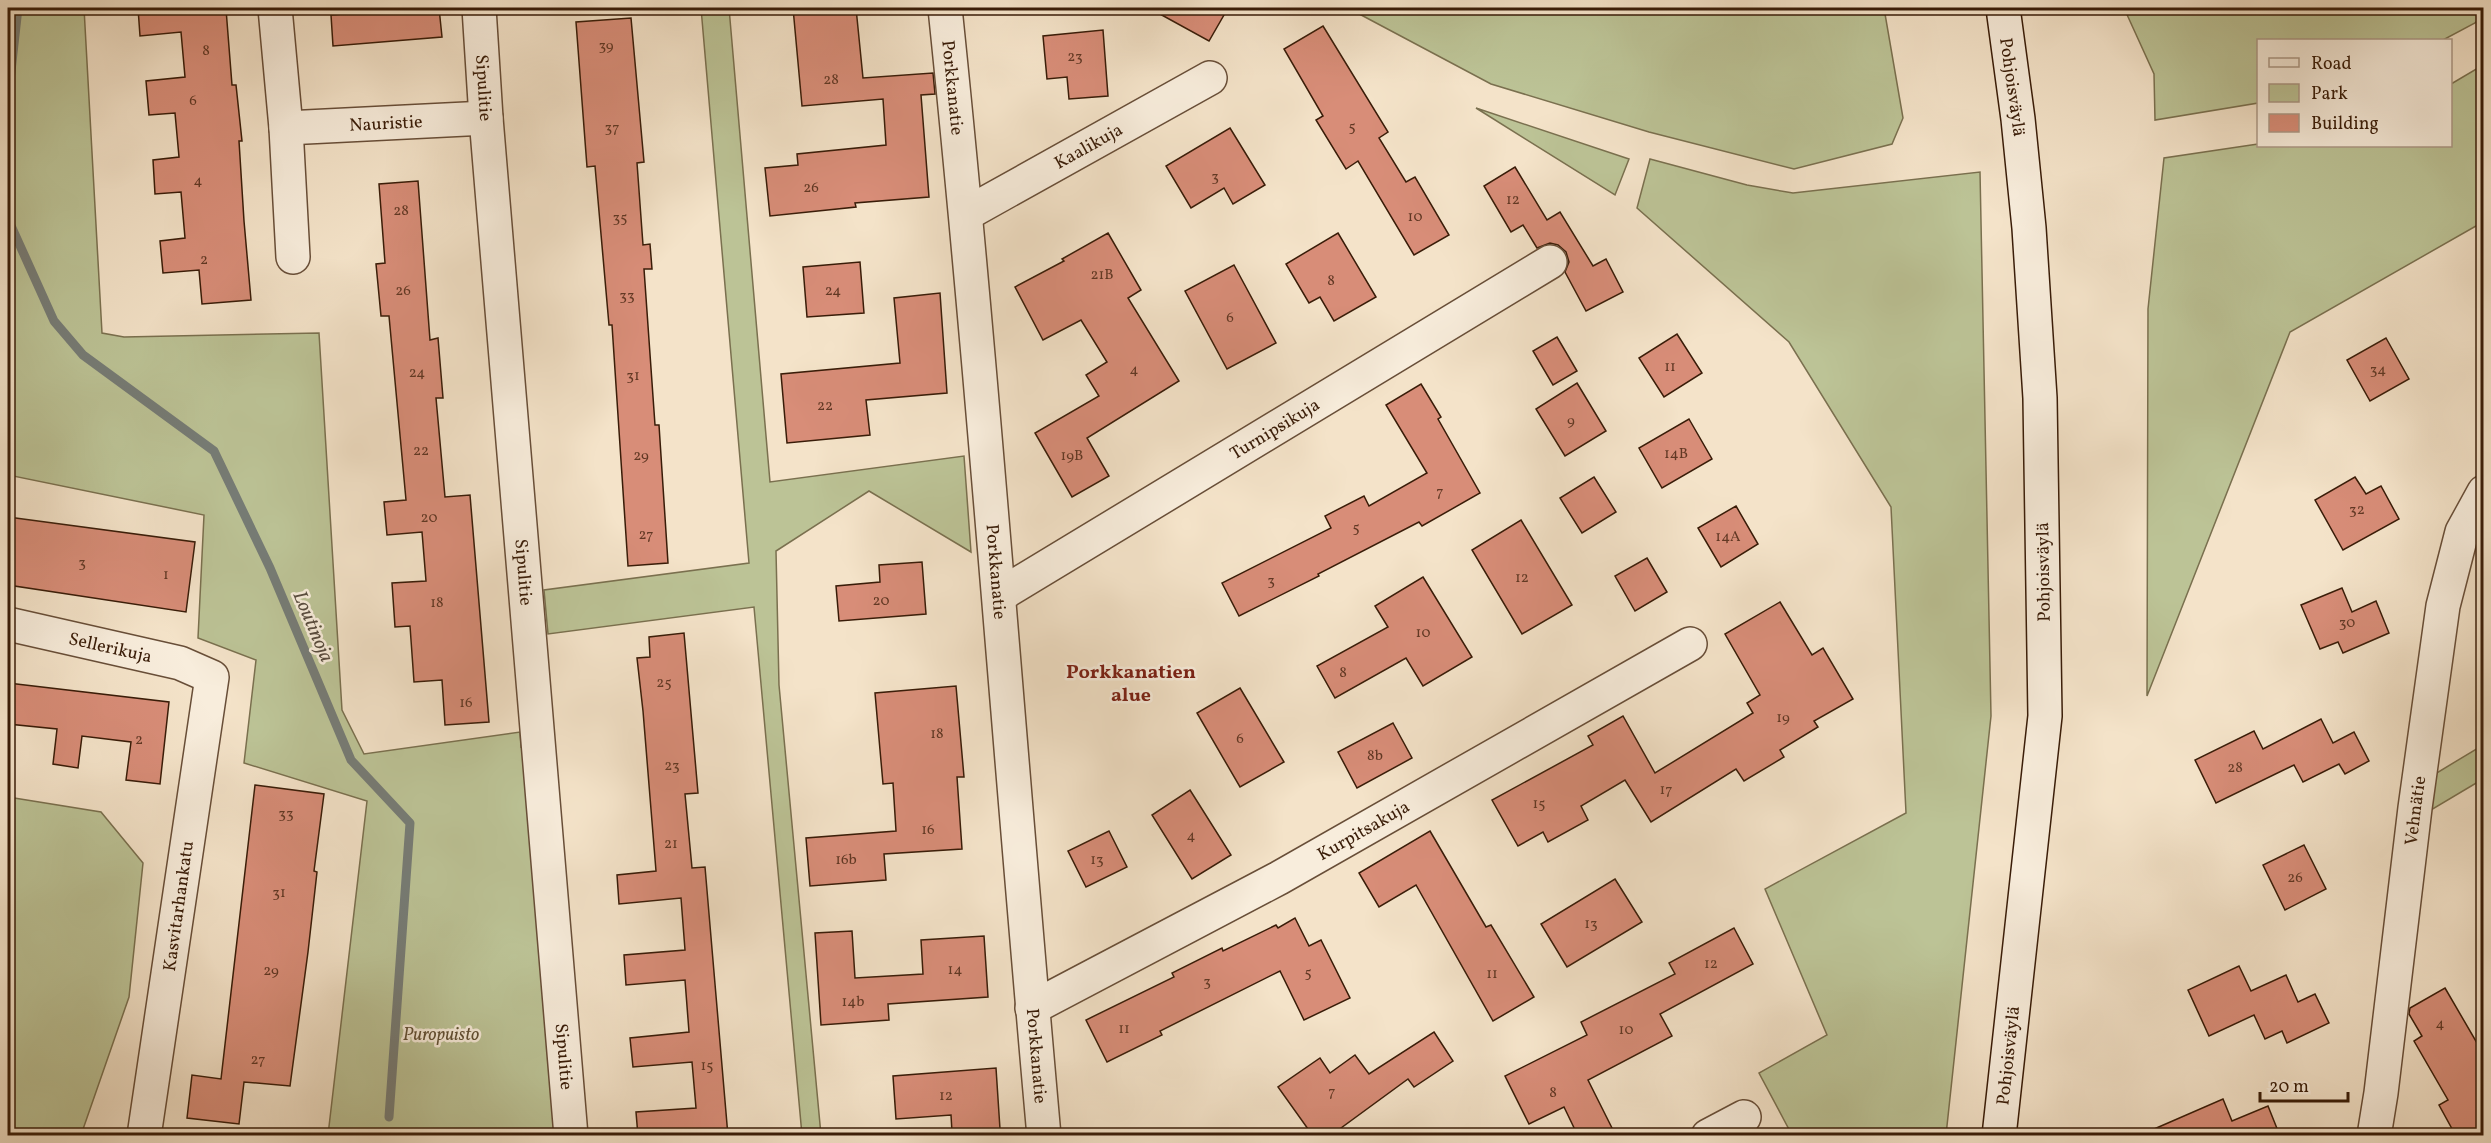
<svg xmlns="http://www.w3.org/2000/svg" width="2491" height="1143" font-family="Vollkorn,serif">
  <rect width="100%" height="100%" fill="#f4e3c9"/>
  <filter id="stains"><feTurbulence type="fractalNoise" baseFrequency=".00333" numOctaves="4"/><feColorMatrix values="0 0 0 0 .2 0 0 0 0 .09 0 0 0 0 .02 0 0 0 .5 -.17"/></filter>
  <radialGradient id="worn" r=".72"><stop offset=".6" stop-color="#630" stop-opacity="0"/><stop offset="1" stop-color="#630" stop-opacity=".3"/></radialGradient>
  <g fill="#bcc396" stroke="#7a704f" stroke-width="1.5">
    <path d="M8,8H84L102,333L124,337L319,333L342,710L364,754L520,732L521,747L530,745L562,1135H328L367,801L244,763L256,660L198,638L204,515L8,475Z"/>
    <path d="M701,8H729L770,482L964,456L971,552L869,491L776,551L779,685L821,1135H802L754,607L548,634L544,590L749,563Z"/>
    <path d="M1348,8H1884L1903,118L1892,144L1794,169L1649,132L1491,84Z"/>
    <path d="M2124,8H2483L2484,14L2475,23L2443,40H2258V103L2155,120L2154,74Z"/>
    <path d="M2483,65V222L2290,332L2147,696L2148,309L2164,158L2258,144L2450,146L2451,84Z"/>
    <path d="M1476,108L1629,159L1615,195Z"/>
    <path d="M1650,159L1747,185L1793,193L1980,172L1991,716L1946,1135H1792L1759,1073L1827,1035L1765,889L1906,813L1891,507L1789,342L1637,208Z"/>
    <path d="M2483,745V779L2426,813L2435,774Z"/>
    <path d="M8,797L101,812L143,863L129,997L81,1135H8Z"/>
  </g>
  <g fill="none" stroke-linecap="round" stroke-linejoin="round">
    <g stroke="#767c76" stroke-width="9">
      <path d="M8,98L18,8"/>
      <path d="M8,219L54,321L83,355L214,451L270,568L351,760L410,823L389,1117"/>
    </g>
  </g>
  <g fill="#d88d78" stroke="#391c08" stroke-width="1.5">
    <path d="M138,8H207V11L226,9L232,85H236L242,141H239L244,221L251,300L202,304L199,270L163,273L160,241L185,238L181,192L155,194L153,160L179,157L175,113L149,115L146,81L185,77L181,32L140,36Z"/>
    <path d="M356,8H439L442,37L333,46L331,15L356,13Z"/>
    <path d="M793,8H856L863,78L933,73L935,94L921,95L929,197L855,203L856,207L770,216L765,168L798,165L797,154L886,145L883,99L802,106Z"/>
    <path d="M1149,8H1228L1209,41Z"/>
    <path d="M631,18L644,162L637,163L643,245L650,244L652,269H644L655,425H659L668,563L628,566L612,325H609L595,166L587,167L576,22Z"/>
    <path d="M1323,26L1388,132L1379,138L1406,182L1415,177L1449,235L1414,255L1358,161L1346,169L1316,120L1323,116L1284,49Z"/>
    <path d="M1103,30L1108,96L1069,99L1067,77L1047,79L1043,36Z"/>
    <path d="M1230,128L1265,185L1233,204L1224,188L1191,208L1166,166Z"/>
    <path d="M1515,167L1547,220L1560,212L1593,266L1606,259L1623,292L1586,311L1565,272L1569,262L1566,252L1558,245L1550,243L1537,248L1523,225L1511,232L1484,186Z"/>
    <path d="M418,181L430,340L438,338L443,398H436L445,497L470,495L489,722L445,725L442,680L414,682L410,626L395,627L392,583L426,581L422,532L387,535L384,502L406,500L389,316H381L376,264L385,263L379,184Z"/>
    <path d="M1108,233L1141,290L1128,298L1179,381L1087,438L1109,476L1072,497L1035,433L1099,396L1086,375L1107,362L1081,320L1043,340L1015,287L1064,261L1062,259Z"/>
    <path d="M1338,233L1376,297L1334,321L1320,297L1309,303L1286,264Z"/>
    <path d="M860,262L864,313L807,317L803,267Z"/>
    <path d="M1234,265L1276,343L1227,369L1185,291Z"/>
    <path d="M940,293L947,393L866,400L870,435L787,443L781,374L900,363L894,298Z"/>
    <path d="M1677,334L1702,373L1664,397L1639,358Z"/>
    <path d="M1557,337L1577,371L1553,385L1533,351Z"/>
    <path d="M2386,338L2409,379L2370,401L2347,360Z"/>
    <path d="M1577,383L1606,431L1565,456L1536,409Z"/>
    <path d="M1421,384L1441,417L1438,419L1480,493L1422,526L1419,522L1318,574L1319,576L1239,616L1222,583L1331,528L1325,516L1364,496L1369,506L1427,473L1386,405Z"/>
    <path d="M1689,419L1712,459L1662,488L1639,448Z"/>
    <path d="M1594,477L1616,512L1582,533L1560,498Z"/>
    <path d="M2355,477L2366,494L2381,486L2399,519L2343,550L2315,500Z"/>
    <path d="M1736,506L1758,544L1721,567L1698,528Z"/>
    <path d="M8,517L195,542L186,612L8,585Z"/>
    <path d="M1521,520L1572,605L1522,634L1472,550Z"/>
    <path d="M1647,558L1667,592L1635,611L1615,576Z"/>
    <path d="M922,562L926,614L839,621L836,586L880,582L879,565Z"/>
    <path d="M1423,577L1472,657L1423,686L1406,658L1335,698L1317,666L1388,627L1375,606Z"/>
    <path d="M2342,588L2352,612L2376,601L2389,633L2343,653L2338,642L2320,649L2301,605Z"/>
    <path d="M1780,602L1812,655L1823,648L1853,699L1814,721L1818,727L1780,750L1784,757L1744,781L1736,769L1651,822L1625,780L1581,806L1588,820L1548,842L1543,832L1518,846L1492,800L1593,745L1588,736L1623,716L1655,773L1753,713L1747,703L1760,695L1725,634Z"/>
    <path d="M684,633L698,793L685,794L692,868L705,867L728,1136H638L636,1112L696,1108L692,1062L633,1067L630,1038L689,1032L685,980L626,985L624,955L685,950L681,898L619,904L617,875L656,871L643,711L637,658L650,657L649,637Z"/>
    <path d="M8,683L169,702L160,784L126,780L131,742L82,736L78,768L53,764L57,729L8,724Z"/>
    <path d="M956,686L964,777H957L962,849L884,854L886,880L810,886L806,838L896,831L893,783L883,784L875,693Z"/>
    <path d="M1240,688L1284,762L1240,787L1197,713Z"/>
    <path d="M2321,719L2333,743L2354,732L2369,761L2345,774L2339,764L2303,782L2294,765L2216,803L2195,760L2254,731L2263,749Z"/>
    <path d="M1393,723L1412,758L1357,788L1338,752Z"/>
    <path d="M255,785L324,794L314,871L317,872L308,952L290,1086L244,1082L239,1124L187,1118L192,1075L221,1079Z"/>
    <path d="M1190,790L1231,855L1192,879L1152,815Z"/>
    <path d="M1109,831L1127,867L1086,887L1068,851Z"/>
    <path d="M1430,831L1486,927L1491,925L1534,997L1493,1021L1416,885L1379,907L1359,873Z"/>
    <path d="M2304,845L2326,889L2285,910L2263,865Z"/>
    <path d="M1615,879L1642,922L1567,967L1541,924Z"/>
    <path d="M1295,918L1309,946L1321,940L1350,998L1304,1020L1280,971L1160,1031L1162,1035L1107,1062L1086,1020L1174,977L1172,973L1222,948L1223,951L1276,925L1278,928Z"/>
    <path d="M1734,928L1753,964L1660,1014L1672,1036L1588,1080L1616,1136H1578L1564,1107L1529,1124L1505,1076L1587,1035L1581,1022L1675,974L1669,963Z"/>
    <path d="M852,931L855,978L923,974L921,940L984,936L988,997L888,1004L889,1020L821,1025L815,933Z"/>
    <path d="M2239,966L2251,991L2286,975L2298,1002L2315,994L2329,1023L2287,1043L2282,1031L2265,1039L2254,1015L2209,1036L2188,990Z"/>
    <path d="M2445,988L2484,1055V1136H2456L2439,1105L2448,1100L2414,1041L2422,1036L2409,1014L2410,1008Z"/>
    <path d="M1434,1032L1453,1061L1414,1087L1408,1079L1330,1136H1313L1278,1087L1320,1058L1330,1073L1355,1055L1369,1074Z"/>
    <path d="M996,1068L1000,1129L952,1132L951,1115L896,1119L893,1076Z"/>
    <path d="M2223,1099L2232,1121L2268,1106L2280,1136H2138Z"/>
  </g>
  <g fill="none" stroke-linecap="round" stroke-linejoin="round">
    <g stroke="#684e38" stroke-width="36">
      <g id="minor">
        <path d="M275,8L286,128L293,257"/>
        <path id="s1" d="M479,8L486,118L571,1136"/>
        <path id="s2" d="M945,8C984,383 1010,759 1044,1136"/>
        <path id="s3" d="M286,128L486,118"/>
        <path id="s4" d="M966,214L1210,78"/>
        <path id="s5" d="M1000,595L1550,262"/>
        <path id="s6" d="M8,624L180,663L212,677L144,1136"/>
        <path id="s7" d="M1032,1008L1279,878L1690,644"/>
        <path d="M1708,1136L1744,1117"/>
        <path id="s8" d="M2374,1136L2381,1093L2415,808L2443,606L2462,532L2484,492"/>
      </g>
    </g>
    <g stroke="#391c08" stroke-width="36">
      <g id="secondary">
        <path id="s9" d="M1999,1136L2045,716L2040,398L2029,228L2018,119L2003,8"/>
      </g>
    </g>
    <use href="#minor" stroke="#f8eddc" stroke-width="33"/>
    <use href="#secondary" stroke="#f8eddc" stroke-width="33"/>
  </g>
  <g text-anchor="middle" stroke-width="5" stroke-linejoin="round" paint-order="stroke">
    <g font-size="15" fill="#613824">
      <text x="606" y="50">39</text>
      <text x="206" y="55">8</text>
      <text x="1075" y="61">23</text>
      <text x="831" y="84">28</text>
      <text x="193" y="105">6</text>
      <text x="1352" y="131">5</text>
      <text x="612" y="132">37</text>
      <text x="1215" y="181">3</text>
      <text x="198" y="185">4</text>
      <text x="811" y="192">26</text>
      <text x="1513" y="204">12</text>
      <text x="401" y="215">28</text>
      <text x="1415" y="221">10</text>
      <text x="620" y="222">35</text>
      <text x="204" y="264">2</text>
      <text x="1102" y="279">21B</text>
      <text x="1331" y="285">8</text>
      <text x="403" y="295">26</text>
      <text x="833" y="295">24</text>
      <text x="627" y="300">33</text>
      <text x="1230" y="322">6</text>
      <text x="1670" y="371">11</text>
      <text x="1134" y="374">4</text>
      <text x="2378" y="374">34</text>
      <text x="417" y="377">24</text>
      <text x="633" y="380">31</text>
      <text x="825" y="410">22</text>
      <text x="1571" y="425">9</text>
      <text x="421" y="455">22</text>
      <text x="1676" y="458">14B</text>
      <text x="641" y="460">29</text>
      <text x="1072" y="460">19B</text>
      <text x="1440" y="496">7</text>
      <text x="2357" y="514">32</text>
      <text x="429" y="522">20</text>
      <text x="1356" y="532">5</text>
      <text x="646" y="539">27</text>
      <text x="1728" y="541">14A</text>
      <text x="82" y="567">3</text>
      <text x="166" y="579">1</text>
      <text x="1522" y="582">12</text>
      <text x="1271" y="585">3</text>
      <text x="881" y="605">20</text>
      <text x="437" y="607">18</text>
      <text x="2347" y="627">30</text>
      <text x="1423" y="637">10</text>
      <text x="1343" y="677">8</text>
      <text x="664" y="687">25</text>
      <text x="466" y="707">16</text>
      <text x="1783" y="722">19</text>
      <text x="937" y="738">18</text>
      <text x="1240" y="743">6</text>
      <text x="139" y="744">2</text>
      <text x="1375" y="760">8b</text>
      <text x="672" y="770">23</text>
      <text x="2235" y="772">28</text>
      <text x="1666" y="794">17</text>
      <text x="1539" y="808">15</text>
      <text x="286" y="818">33</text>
      <text x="928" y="834">16</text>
      <text x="1191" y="840">4</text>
      <text x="671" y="848">21</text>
      <text x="846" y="864">16b</text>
      <text x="1097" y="864">13</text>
      <text x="2295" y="882">26</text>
      <text x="279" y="897">31</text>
      <text x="1591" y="928">13</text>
      <text x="1711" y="968">12</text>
      <text x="955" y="974">14</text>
      <text x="271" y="975">29</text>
      <text x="1308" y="977">5</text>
      <text x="1492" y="978">11</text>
      <text x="1207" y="986">3</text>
      <text x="853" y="1006">14b</text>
      <text x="2440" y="1028">4</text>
      <text x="1124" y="1033">11</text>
      <text x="1626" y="1034">10</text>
      <text x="258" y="1064">27</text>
      <text x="707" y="1070">15</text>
      <text x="1332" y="1096">7</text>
      <text x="1553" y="1097">8</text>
      <text x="946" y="1100">12</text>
    </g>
    <g font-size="18" fill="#391c08" stroke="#f8eddc">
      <text dy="6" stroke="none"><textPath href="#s1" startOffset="80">Sipulitie</textPath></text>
      <text dy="6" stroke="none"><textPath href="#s2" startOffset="80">Porkkanatie</textPath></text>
      <text transform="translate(2013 87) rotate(82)" y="6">Pohjoisväylä</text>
      <text dy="6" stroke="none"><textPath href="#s3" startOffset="100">Nauristie</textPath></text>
      <text dy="6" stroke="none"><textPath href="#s4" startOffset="140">Kaalikuja</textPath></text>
      <text dy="6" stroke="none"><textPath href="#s5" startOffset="321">Turnipsikuja</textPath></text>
      <text dy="6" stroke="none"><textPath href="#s2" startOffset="566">Porkkanatie</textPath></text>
      <text dy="6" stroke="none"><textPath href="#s1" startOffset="566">Sipulitie</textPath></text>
      <text transform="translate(2043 572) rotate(-91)" y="6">Pohjoisväylä</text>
      <text dy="6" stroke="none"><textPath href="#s6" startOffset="105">Sellerikuja</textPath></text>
      <text dy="6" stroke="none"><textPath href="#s8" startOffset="328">Vehnätie</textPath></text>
      <text dy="6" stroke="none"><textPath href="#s7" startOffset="376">Kurpitsakuja</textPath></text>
      <text transform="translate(178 906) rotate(-82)" y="6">Kasvitarhankatu</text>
      <text dy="6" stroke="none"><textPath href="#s1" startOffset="1052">Sipulitie</textPath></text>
      <text dy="6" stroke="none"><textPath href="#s2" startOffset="1052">Porkkanatie</textPath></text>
      <text dy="6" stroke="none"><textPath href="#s9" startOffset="81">Pohjoisväylä</textPath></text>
    </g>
    <g font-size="18" font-style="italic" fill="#604e33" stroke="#f8eddc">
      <text x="441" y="1040">Puropuisto</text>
    </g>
    <g font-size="20" font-style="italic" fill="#584c3f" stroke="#f8eddc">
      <text transform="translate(314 626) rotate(67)" y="7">Loutinoja</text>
    </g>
    <g font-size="20" font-weight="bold" fill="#7a1f14" stroke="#f8eddc">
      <text x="1131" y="678">Porkkanatien<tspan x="1131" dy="23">alue</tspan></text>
    </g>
  </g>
  <rect width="2491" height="1143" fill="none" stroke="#f4e3c9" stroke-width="30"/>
  <rect x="9" y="9" width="2473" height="1125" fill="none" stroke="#391c08" stroke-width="3"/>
  <rect x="15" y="15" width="2461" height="1113" fill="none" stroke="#391c08" stroke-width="1.5"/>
  <rect x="2257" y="39" width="195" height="108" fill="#f8eddc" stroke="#ac9987" stroke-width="1.5"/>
  <rect x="2269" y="58" width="30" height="9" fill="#f8eddc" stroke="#ac9987" stroke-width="1.5"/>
  <text x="2311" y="69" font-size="18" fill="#391c08">Road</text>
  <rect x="2269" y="84" width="30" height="18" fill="#bcc396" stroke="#ac9987" stroke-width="1.5"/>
  <text x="2311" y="99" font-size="18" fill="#391c08">Park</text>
  <rect x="2269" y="114" width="30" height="18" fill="#d88d78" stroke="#ac9987" stroke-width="1.5"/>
  <text x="2311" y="129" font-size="18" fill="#391c08">Building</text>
  <path d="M2260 1092v9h88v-9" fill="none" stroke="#391c08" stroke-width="3"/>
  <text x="2269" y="1092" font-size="18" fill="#391c08" stroke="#f8eddc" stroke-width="4.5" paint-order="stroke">20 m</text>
  <rect width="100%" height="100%" filter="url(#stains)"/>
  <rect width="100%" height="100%" fill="url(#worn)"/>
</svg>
